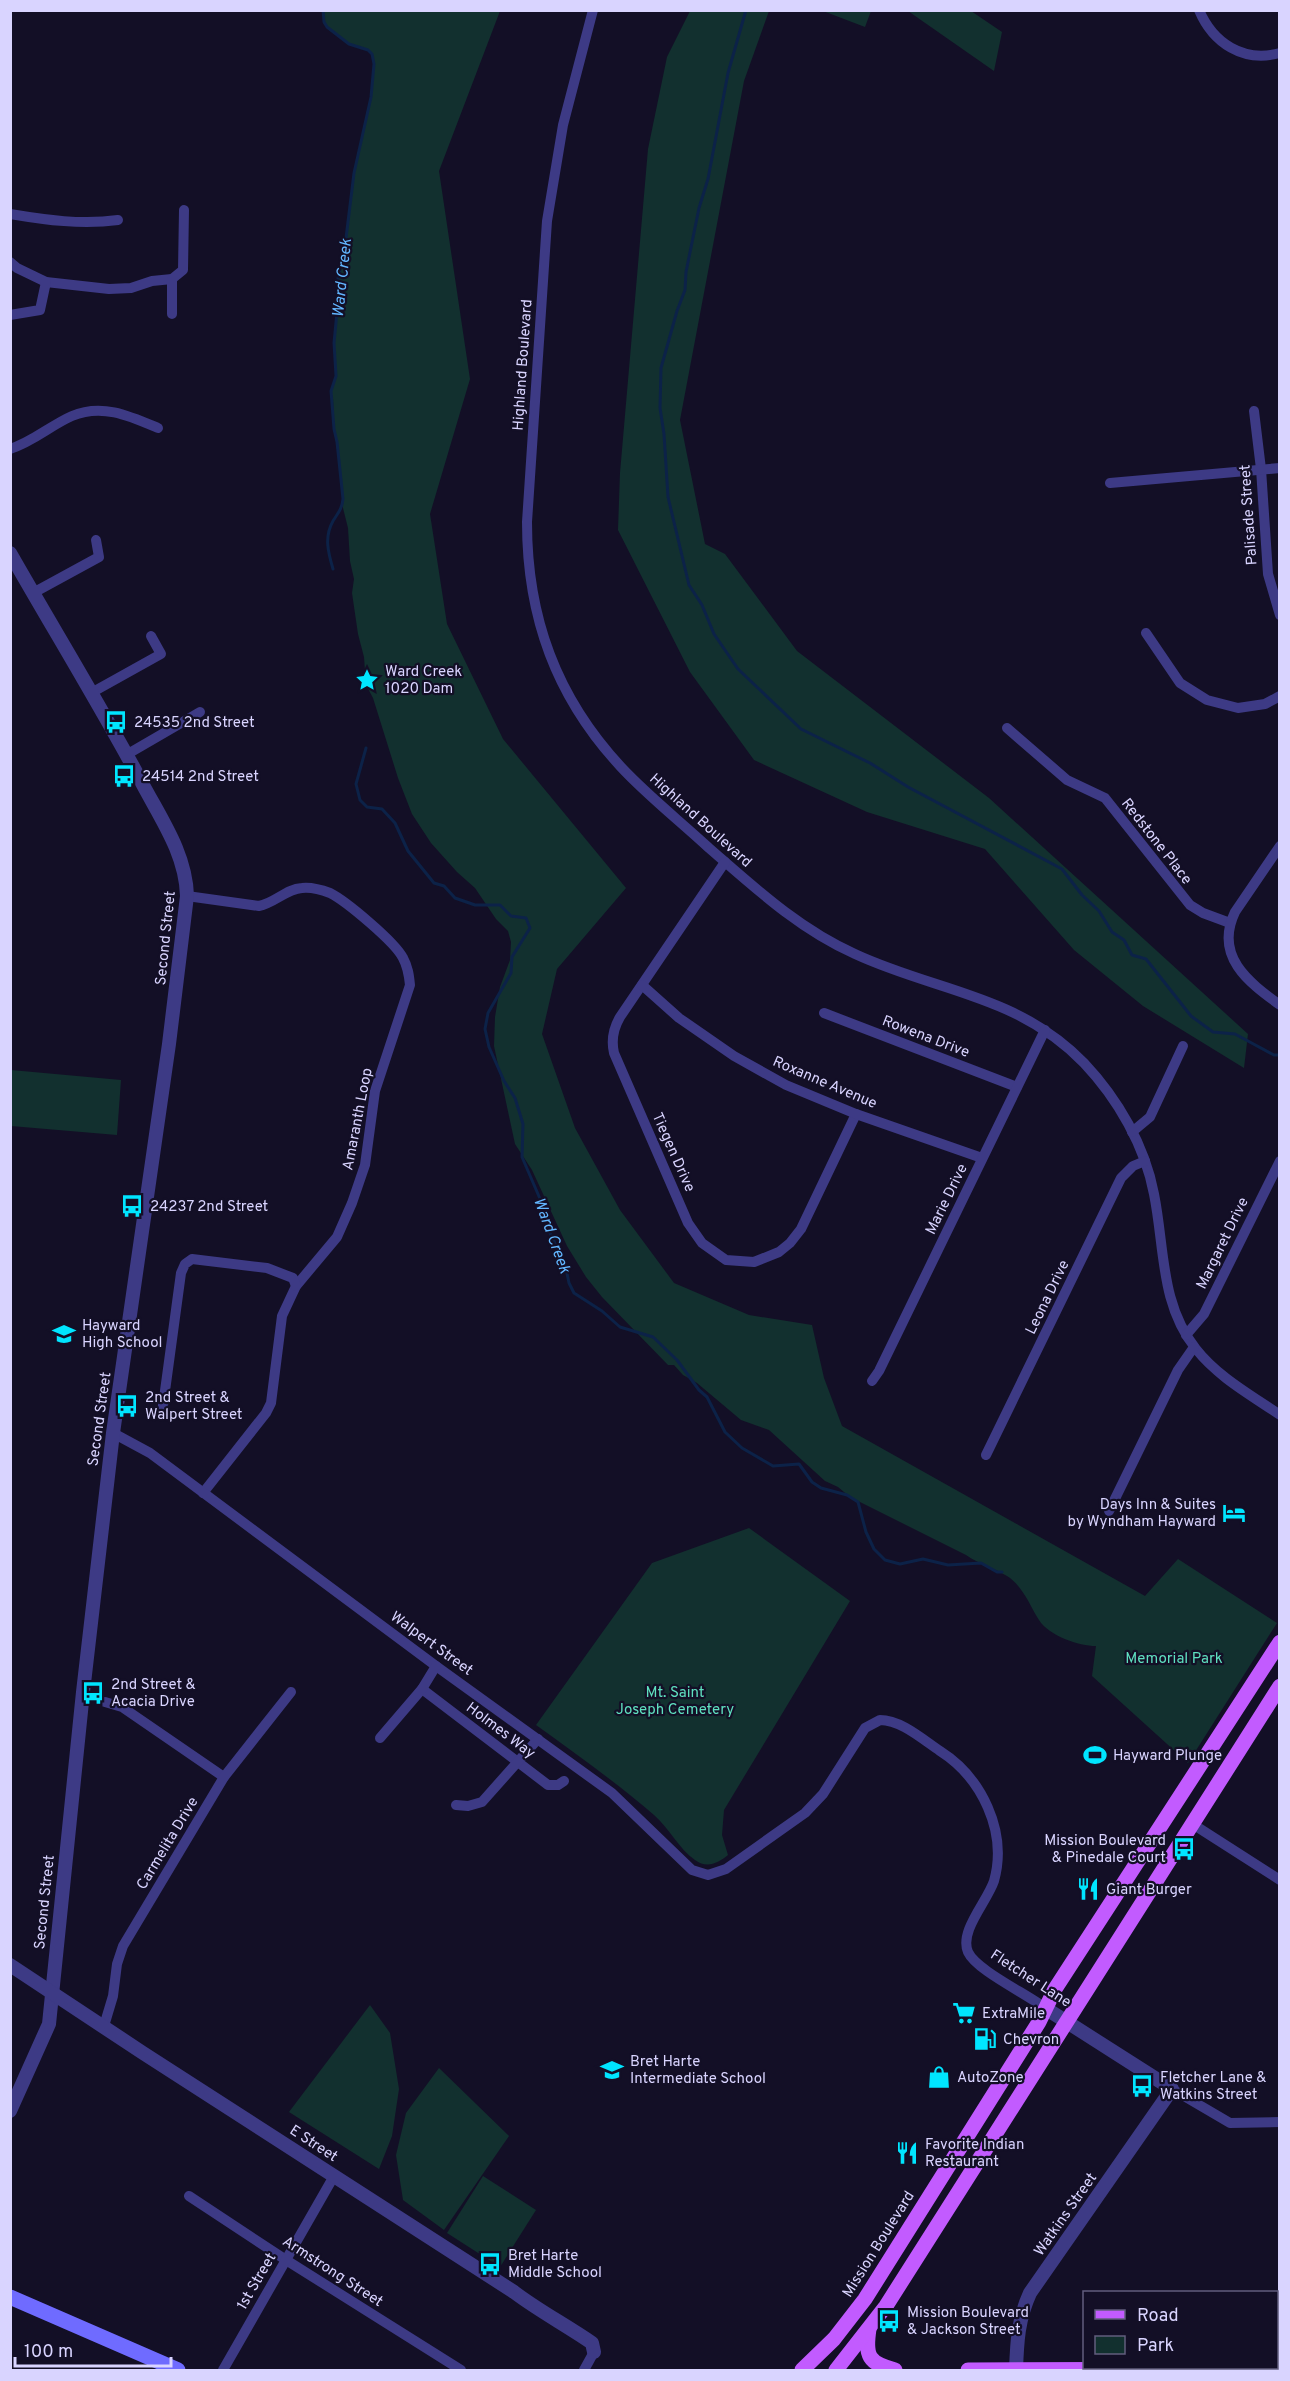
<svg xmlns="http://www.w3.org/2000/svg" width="1290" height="2381" font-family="Overpass,sans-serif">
  <rect width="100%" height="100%" fill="#130f26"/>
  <g fill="#12302f">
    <path d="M324,11H500L439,171L470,379L430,514L447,624L503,739L626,888L557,969L542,1034L575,1128L620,1210L674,1283L749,1315L812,1325L824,1378L842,1426L1145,1596L1178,1559L1277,1623L1188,1763L1092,1676L1096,1646C1079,1646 1049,1636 1039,1620C1030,1606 1023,1586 1007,1576C994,1568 979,1564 966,1555L850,1497L838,1487L825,1481L769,1430L741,1420L697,1383L683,1375L674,1365H668L602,1297L586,1277L567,1246L532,1170L515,1144L494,1046L495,1017L500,987L510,960L511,942L508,931L496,919L475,888L457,872L431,843L412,814L398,778L373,698L366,685L364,657L358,634L352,593L354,579L350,561L348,528L343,508L341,477L334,429L333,399L331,391L336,376L334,343L338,275L345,246L354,173L372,91L374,63L372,54L368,50L349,44L327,27L324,22Z"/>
    <path d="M690,11H769L744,81L680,420L705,544L725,554L797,651L989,798L1248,1034L1244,1068L1143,1006L1074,950L985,849L867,812L754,760L690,672L618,530L620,473L648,149L667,57Z"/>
    <path d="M823,11L871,10V11L865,27Z"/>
    <path d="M908,11H971L1002,32L994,71Z"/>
    <path d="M11,1070L121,1080L117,1135L11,1126Z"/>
    <path d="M749,1528L850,1601L724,1810L722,1835L728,1855C718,1863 707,1869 695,1860C679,1849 669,1828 654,1815C617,1783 576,1754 536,1725L652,1563Z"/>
    <path d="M370,2005L390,2033L399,2089L392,2136L379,2169L289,2112Z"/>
    <path d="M439,2068L509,2136L444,2230L403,2200L396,2155L406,2113Z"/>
    <path d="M483,2176L536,2210L500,2267L447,2233Z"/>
  </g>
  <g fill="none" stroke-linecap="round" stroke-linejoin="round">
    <g stroke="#0c2248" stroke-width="3">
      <path d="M323,10L324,22L327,27L349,44L368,50L372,54L374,64L371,97L354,173L345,246L337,283L339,291L334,343L336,376L331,391L334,429L337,442L343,499C342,509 338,513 333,521C324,537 328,552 333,569"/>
      <path d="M746,10L728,73L708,179L699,208L686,272L685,290L677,311L661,368L660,408L664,434L668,497L689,585L702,605L714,634L738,669L801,729L870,763L908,787L1062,869L1082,895L1099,911L1112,932L1124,940L1132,955L1146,959L1191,1016L1213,1032L1235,1034L1274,1055H1280"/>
      <path d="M366,748L356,784L360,800L367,807L382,809L395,823L408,851L434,883L444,886L455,898L475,905H500L511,916L526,918L530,928L512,957L511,973L488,1013L485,1029L489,1047L504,1081L515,1098L523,1124L522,1157L547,1215L550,1224L549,1231L565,1264L569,1283L574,1293L602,1311L620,1327L653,1337L677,1360L699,1390L707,1397L725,1432L742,1448L773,1466L799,1464L812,1482L821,1488L847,1495L858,1502L866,1532L874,1549L885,1560L900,1564L923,1559L948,1565L981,1563L997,1572H1002"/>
    </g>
    <g stroke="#3d3a85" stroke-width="10">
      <path d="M593,10L563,125L547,221L527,522C527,617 556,697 621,767C648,796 680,821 709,848C755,888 799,929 855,954C937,992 1017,994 1084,1063C1118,1099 1145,1146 1154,1194C1165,1249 1160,1304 1196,1349C1218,1377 1251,1395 1280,1415"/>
      <path d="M1199,10C1213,43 1243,63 1280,53"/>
      <path d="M10,214C46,220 82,225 118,220"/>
      <path d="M10,262L17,268L46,282L109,289L131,288L152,281L172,279"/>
      <path d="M172,314V279L183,270L184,210"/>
      <path d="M10,315L40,310L46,282"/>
      <path d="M1254,411L1261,469L1268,574L1280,615"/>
      <path d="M10,449C33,442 51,425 72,416C102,403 130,416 158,428"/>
      <path d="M1110,483L1280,468"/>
      <path d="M33,593L99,557L96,540"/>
      <path d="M1146,633L1180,683L1207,700L1238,708L1265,704L1280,696"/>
      <path d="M91,693L161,654L151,636"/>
      <path d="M1007,728L1067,780L1105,798L1190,905L1203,913L1230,923"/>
      <path d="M126,755L200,712"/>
      <path d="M1280,846L1235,912C1214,956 1248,982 1280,1005"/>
      <path d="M725,862L620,1017C613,1029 611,1040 614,1053L688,1223L702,1243L726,1260L754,1262L779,1252L790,1243L801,1229L856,1114"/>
      <path d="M187,896L259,906C275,903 286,889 302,888C311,887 322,890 330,893C346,901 395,942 403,958C408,967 409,975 410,985L375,1091L365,1165L352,1203L337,1237L296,1286L282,1316L271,1403L266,1413L203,1493"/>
      <path d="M642,985L679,1018L734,1056L786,1085L856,1114L982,1158"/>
      <path d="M824,1013L1017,1087"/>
      <path d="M1132,1132L1150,1117L1183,1046"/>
      <path d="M1186,1335L1204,1314L1280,1161"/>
      <path d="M872,1381L879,1371L1045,1030"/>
      <path d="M162,1413L181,1273L185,1264L192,1259L267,1268L293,1278L296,1286"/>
      <path d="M113,1433L150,1453L436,1666L612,1793L692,1870L708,1875L726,1869L805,1813L823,1794L865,1728L880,1720C901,1720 922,1739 940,1751C981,1777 1008,1831 994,1881C987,1902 959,1931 968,1952C976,1970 1027,1994 1045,2008"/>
      <path d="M986,1455L1121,1178L1133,1166L1145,1161"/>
      <path d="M1109,1511L1178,1370L1194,1347"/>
      <path d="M422,1689L548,1785H558L564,1781"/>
      <path d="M105,1702L122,1707L224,1777"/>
      <path d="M380,1738L422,1689L436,1666"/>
      <path d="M456,1805L468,1806L482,1802L538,1739"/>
      <path d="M1191,1823L1280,1880"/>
      <path d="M104,2026L113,1996L117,1964L123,1946L224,1777L291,1692"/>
      <path d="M1172,2089L1230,2123L1280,2122"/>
      <path d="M189,2196L286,2260L461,2370"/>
      <path d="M223,2370L334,2176"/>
      <path d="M584,2370L594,2352"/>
    </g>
    <g stroke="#3d3a85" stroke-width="14">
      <path d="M10,553C54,630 100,705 142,783C161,819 186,854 187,896L169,1044L113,1433L83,1692L49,2024L10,2111"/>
      <path d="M10,1965L143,2053L514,2292C539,2311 566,2325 592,2343L594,2352"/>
      <path d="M1016,2370C1017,2342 1018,2319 1030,2293L1172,2089L1045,2008"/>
    </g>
    <path stroke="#6f6bff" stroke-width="15" d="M10,2297L178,2370"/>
    <g stroke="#c25bff" stroke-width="15">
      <path d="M869,2329C865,2356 868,2363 895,2370"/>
      <path d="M802,2370L834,2339L865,2299L1039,2022L1055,1989L1280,1642"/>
      <path d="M836,2370L886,2306L1280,1686"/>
      <path d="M968,2370L1280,2369"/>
    </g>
  </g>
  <defs>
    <g id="sight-bare" transform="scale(1.8)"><path d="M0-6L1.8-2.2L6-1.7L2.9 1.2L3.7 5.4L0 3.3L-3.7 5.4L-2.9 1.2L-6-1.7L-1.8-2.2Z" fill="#00e5ff" stroke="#130f26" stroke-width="2.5" paint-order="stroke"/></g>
    <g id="bus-bare" transform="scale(1.8)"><path d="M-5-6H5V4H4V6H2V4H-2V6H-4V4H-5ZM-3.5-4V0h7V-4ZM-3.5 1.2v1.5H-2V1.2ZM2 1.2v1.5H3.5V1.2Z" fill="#00e5ff" stroke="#130f26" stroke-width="2.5" paint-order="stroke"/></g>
    <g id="school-bare" transform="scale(1.8)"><path d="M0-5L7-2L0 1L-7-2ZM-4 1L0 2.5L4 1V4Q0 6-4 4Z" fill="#00e5ff" stroke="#130f26" stroke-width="2.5" paint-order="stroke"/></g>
    <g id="hotel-bare" transform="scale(1.8)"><path d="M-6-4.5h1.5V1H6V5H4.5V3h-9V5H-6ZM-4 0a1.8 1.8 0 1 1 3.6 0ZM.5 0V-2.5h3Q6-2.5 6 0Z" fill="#00e5ff" stroke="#130f26" stroke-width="2.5" paint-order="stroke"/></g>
    <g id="stadium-bare" transform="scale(1.8)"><path d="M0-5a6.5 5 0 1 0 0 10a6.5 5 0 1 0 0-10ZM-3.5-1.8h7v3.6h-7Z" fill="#00e5ff" stroke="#130f26" stroke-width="2.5" paint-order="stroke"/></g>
    <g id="restaurant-bare" transform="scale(1.8)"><path d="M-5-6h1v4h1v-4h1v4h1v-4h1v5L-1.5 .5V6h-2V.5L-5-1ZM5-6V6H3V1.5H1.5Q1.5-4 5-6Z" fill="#00e5ff" stroke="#130f26" stroke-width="2.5" paint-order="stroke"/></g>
    <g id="supermarket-bare" transform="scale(1.8)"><path d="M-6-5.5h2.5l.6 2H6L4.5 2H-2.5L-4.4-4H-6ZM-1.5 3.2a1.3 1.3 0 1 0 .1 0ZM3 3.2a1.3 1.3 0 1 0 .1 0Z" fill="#00e5ff" stroke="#130f26" stroke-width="2.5" paint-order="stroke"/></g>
    <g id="fuel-bare" transform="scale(1.8)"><path d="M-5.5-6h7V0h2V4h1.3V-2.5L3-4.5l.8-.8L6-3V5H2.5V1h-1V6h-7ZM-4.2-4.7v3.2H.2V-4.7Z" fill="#00e5ff" stroke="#130f26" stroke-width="2.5" paint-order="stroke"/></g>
    <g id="shop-bare" transform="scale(1.8)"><path d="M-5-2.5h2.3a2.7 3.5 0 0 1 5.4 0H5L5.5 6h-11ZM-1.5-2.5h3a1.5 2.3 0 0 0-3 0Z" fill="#00e5ff" stroke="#130f26" stroke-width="2.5" paint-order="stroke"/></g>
  </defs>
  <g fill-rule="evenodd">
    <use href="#sight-bare" x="367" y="680"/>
    <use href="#bus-bare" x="116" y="722"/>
    <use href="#bus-bare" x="124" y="776"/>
    <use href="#bus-bare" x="132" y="1206"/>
    <use href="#school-bare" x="64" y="1334"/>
    <use href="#bus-bare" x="127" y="1406"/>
    <use href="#hotel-bare" x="1234" y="1513"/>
    <use href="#bus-bare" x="93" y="1693"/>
    <use href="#stadium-bare" x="1095" y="1755"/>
    <use href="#bus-bare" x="1184" y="1849"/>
    <use href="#restaurant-bare" x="1088" y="1889"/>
    <use href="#supermarket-bare" x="964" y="2013"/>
    <use href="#fuel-bare" x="985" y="2039"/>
    <use href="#school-bare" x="612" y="2070"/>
    <use href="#shop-bare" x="939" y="2077"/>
    <use href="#bus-bare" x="1142" y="2086"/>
    <use href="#restaurant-bare" x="907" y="2153"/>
    <use href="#bus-bare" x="490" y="2264"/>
    <use href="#bus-bare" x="889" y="2321"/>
  </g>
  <g text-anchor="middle" stroke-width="4.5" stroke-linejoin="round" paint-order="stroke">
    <g font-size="15" fill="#d9d4ff" stroke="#130f26">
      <text transform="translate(522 365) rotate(-86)" y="5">Highland Boulevard</text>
      <text transform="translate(1248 515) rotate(-94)" y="5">Palisade Street</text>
      <text transform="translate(701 820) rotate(42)" y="5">Highland Boulevard</text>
      <text transform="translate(1157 841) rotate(52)" y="5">Redstone Place</text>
      <text transform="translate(165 938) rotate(-84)" y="5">Second Street</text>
      <text transform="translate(926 1036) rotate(21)" y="5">Rowena Drive</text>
      <text transform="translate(825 1082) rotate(23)" y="5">Roxanne Avenue</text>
      <text transform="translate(357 1119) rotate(-79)" y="5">Amaranth Loop</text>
      <text transform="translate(674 1152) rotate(66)" y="5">Tiegen Drive</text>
      <text transform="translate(946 1199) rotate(-64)" y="5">Marie Drive</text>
      <text transform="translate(1222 1243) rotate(-64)" y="5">Margaret Drive</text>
      <text transform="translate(1047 1297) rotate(-64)" y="5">Leona Drive</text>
      <text transform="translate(99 1419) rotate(-82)" y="5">Second Street</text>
      <text transform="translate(432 1643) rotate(36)" y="5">Walpert Street</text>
      <text transform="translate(501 1730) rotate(37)" y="5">Holmes Way</text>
      <text transform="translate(167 1843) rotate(-59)" y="5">Carmelita Drive</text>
      <text transform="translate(44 1902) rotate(-84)" y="5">Second Street</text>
      <text transform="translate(1031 1978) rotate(33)" y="5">Fletcher Lane</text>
      <text transform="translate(314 2143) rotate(33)" y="5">E Street</text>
      <text transform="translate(1065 2214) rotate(-55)" y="5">Watkins Street</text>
      <text transform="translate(878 2244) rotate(-58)" y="5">Mission Boulevard</text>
      <text transform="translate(333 2271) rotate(33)" y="5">Armstrong Street</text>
      <text transform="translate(256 2281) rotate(-60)" y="5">1st Street</text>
    </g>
    <g font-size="15" fill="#d9d4ff" stroke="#130f26" text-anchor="start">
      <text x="385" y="676">Ward Creek<tspan x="385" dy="17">1020 Dam</tspan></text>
      <text x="134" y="727">24535 2nd Street</text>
      <text x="142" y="781">24514 2nd Street</text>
      <text x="150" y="1211">24237 2nd Street</text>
      <text x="82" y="1330">Hayward<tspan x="82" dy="17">High School</tspan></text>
      <text x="145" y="1402">2nd Street &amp;<tspan x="145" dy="17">Walpert Street</tspan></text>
      <text x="1216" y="1509" text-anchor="end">Days Inn &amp; Suites<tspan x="1216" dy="17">by Wyndham Hayward</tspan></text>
      <text x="111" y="1689">2nd Street &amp;<tspan x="111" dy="17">Acacia Drive</tspan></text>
      <text x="1113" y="1760">Hayward Plunge</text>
      <text x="1166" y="1845" text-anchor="end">Mission Boulevard<tspan x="1166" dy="17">&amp; Pinedale Court</tspan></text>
      <text x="1106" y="1894">Giant Burger</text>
      <text x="982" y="2018">ExtraMile</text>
      <text x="1003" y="2044">Chevron</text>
      <text x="630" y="2066">Bret Harte<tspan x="630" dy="17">Intermediate School</tspan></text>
      <text x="957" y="2082">AutoZone</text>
      <text x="1160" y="2082">Fletcher Lane &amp;<tspan x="1160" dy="17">Watkins Street</tspan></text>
      <text x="925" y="2149">Favorite Indian<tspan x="925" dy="17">Restaurant</tspan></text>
      <text x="508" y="2260">Bret Harte<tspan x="508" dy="17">Middle School</tspan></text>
      <text x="907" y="2317">Mission Boulevard<tspan x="907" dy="17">&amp; Jackson Street</tspan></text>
    </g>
    <g font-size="15" fill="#5fe0c0" stroke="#130f26">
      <text x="1174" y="1663">Memorial Park</text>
      <text x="675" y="1697">Mt. Saint<tspan x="675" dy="17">Joseph Cemetery</tspan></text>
    </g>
    <g font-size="16" font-style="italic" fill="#62b6ff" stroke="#130f26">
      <text transform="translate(341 278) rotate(-84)" y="6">Ward Creek</text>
      <text transform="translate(553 1235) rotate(70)" y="6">Ward Creek</text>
    </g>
  </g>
  <rect width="1290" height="2381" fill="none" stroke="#d9d4ff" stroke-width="24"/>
  <rect x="1083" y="2291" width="195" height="78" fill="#130f26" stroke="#625e7d" stroke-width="1.5"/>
  <rect x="1095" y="2310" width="30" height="9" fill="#c25bff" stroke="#625e7d" stroke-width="1.5"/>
  <text x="1137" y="2321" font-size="18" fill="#d9d4ff">Road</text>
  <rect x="1095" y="2336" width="30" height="18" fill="#12302f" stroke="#625e7d" stroke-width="1.5"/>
  <text x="1137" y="2351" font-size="18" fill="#d9d4ff">Park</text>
  <path d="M15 2357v9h156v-9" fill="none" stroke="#d9d4ff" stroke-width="3"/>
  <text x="24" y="2357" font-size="18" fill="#d9d4ff" stroke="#130f26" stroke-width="4.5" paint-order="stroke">100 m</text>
</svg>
